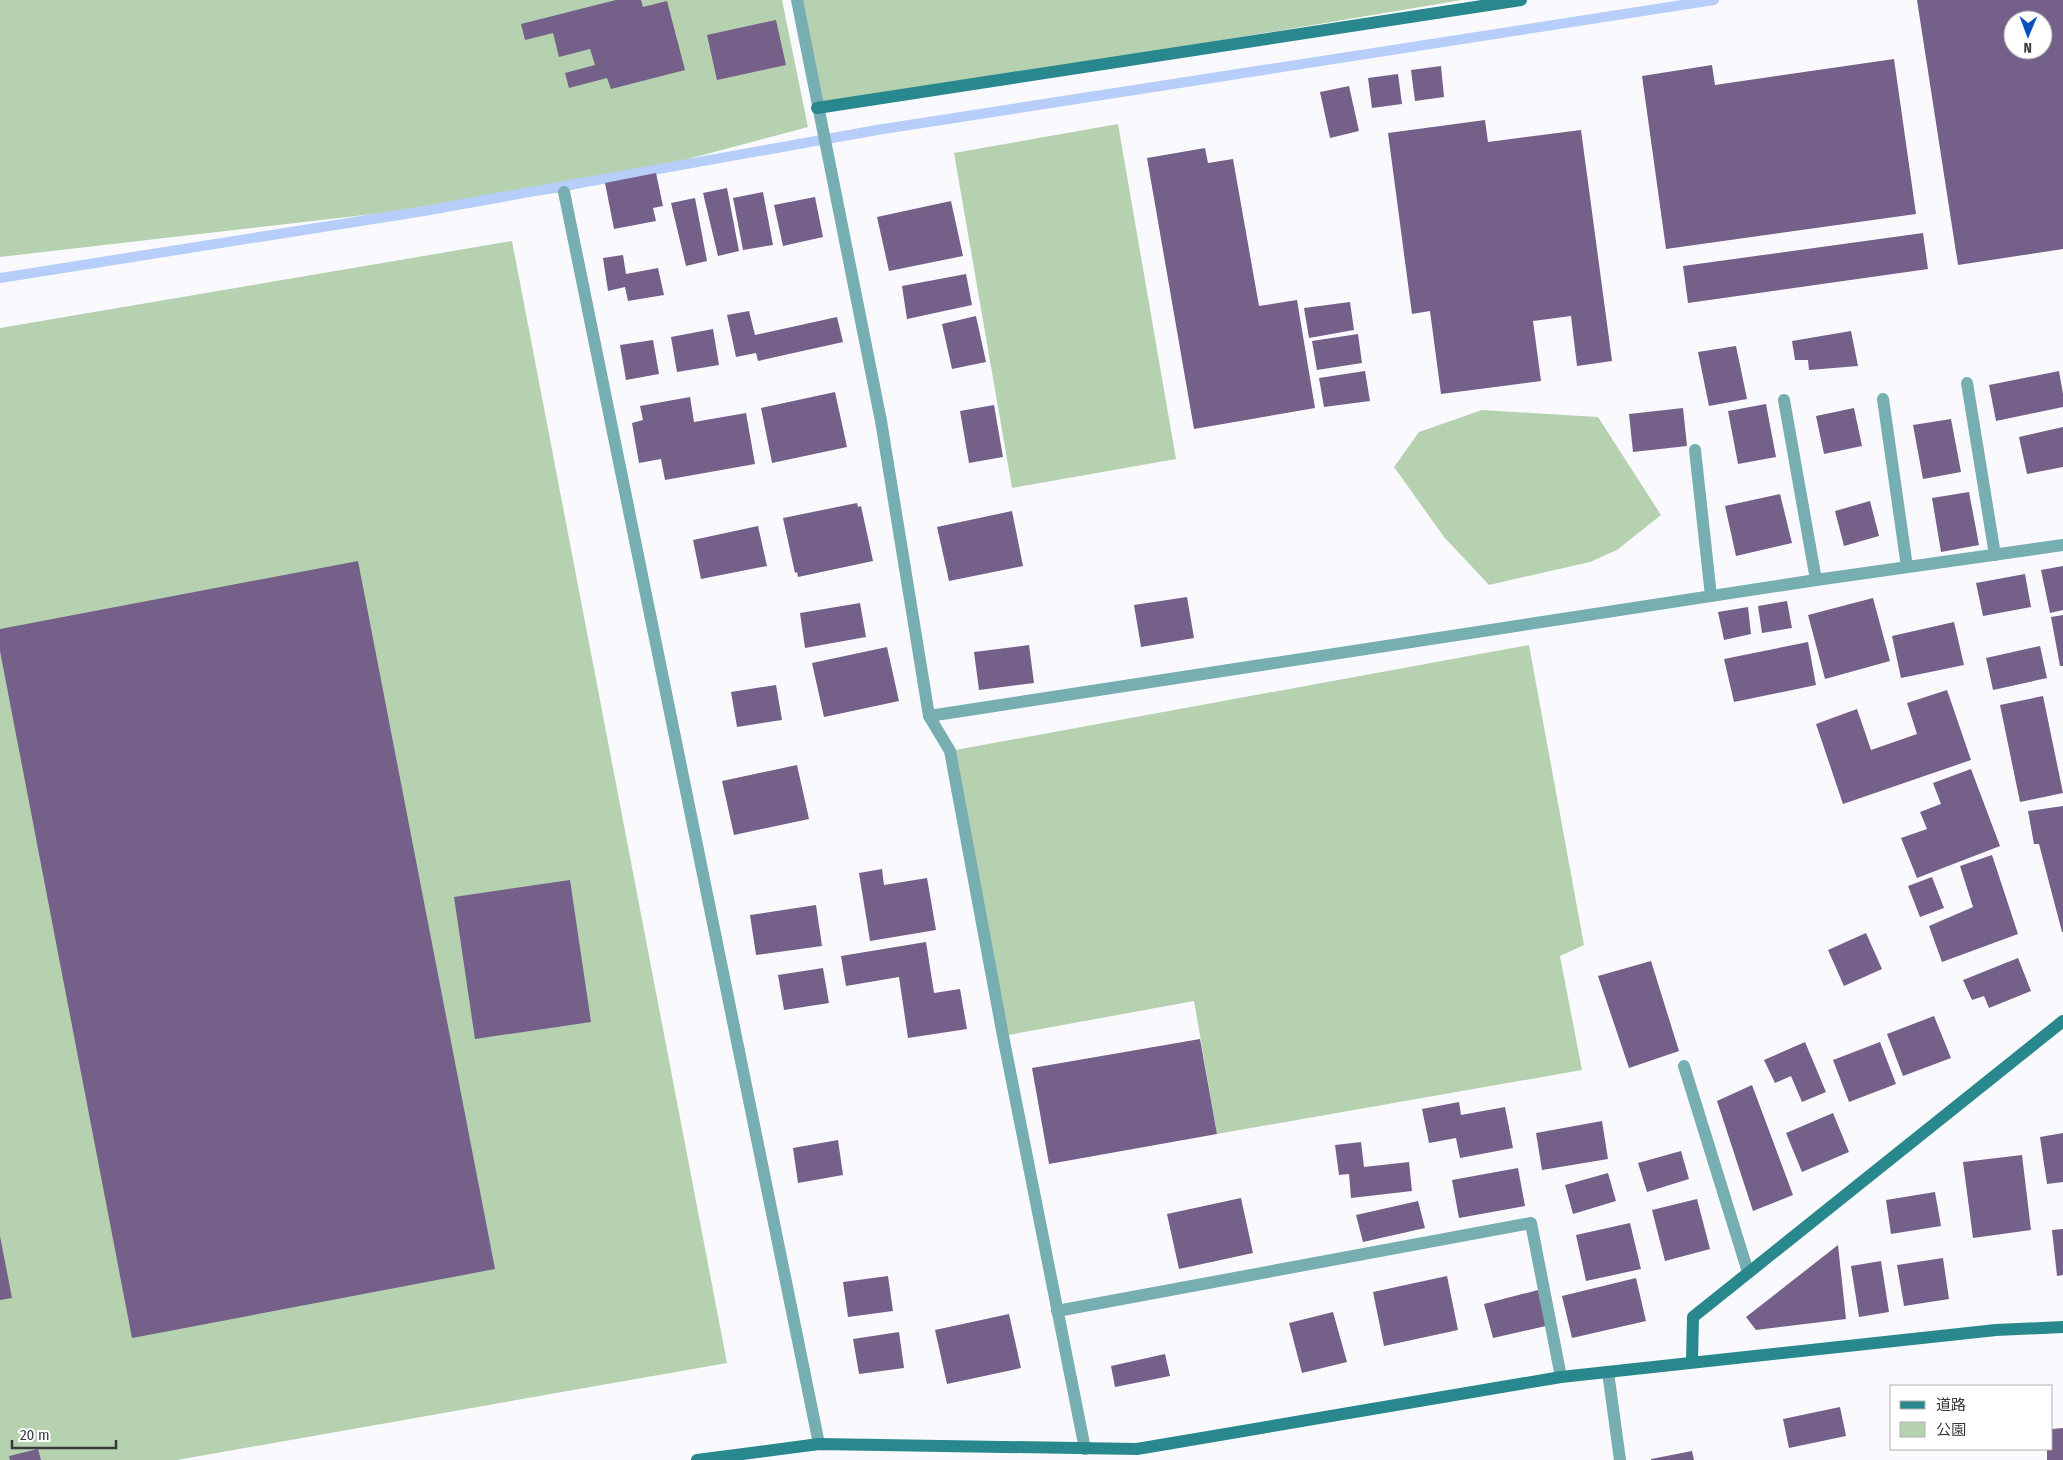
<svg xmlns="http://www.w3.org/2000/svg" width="2063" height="1460" font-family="'Fira Sans Condensed','Noto Sans JP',sans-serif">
  <rect width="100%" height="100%" fill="#fafafe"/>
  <g fill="#b5d1b0">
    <path d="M0,0H782L808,127L564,192L0,257Z"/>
    <path d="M797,0H1462L817,108Z"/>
    <path d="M1118,124L1176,459L1012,488L954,153Z"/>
    <path d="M512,241L727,1363L177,1460H0V328Z"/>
    <path d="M1482,410L1598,417L1661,515L1617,550L1590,562L1489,585L1444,537L1394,467L1419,432Z"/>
    <path d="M1529,645L1584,945L1560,956L1582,1070L1217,1134L1194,1001L1003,1036L950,751Z"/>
  </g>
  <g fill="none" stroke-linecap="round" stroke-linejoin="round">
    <path stroke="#b7cefa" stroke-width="10" d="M0,278L424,211L877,130L1714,0"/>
  </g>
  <g fill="#746089" fill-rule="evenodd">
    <path d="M616,0H641L643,7L667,1L685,70L611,89L607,78L569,88L565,73L595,65L590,49L559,57L553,33L525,40L521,24Z"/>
    <path d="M1917,0H2063V249L1958,265ZM2013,20H2043V50H2013Z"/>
    <path d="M776,20L786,65L717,80L707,35Z"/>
    <path d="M1894,59L1916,214L1666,249L1642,76L1712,65L1715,85Z"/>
    <path d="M1441,66L1444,97L1415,101L1411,70Z"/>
    <path d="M1398,74L1402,104L1372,108L1368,78Z"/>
    <path d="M1349,86L1359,131L1330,138L1320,92Z"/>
    <path d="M1485,120L1488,142L1581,130L1612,361L1577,366L1571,316L1533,321L1541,381L1441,394L1430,311L1412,314L1388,133Z"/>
    <path d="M1205,148L1208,163L1233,159L1259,306L1297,300L1315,408L1194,429L1147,158Z"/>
    <path d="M656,173L663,206L653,208L656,221L614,229L605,183Z"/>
    <path d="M727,188L739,251L718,256L703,193Z"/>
    <path d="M763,192L773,245L743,250L733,198Z"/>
    <path d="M815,197L823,237L783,246L774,205Z"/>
    <path d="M695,198L707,261L686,266L671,203Z"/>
    <path d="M951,201L963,256L889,271L877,217Z"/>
    <path d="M1923,233L1928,269L1688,303L1683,266Z"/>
    <path d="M623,255L626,274L658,268L664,295L628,301L625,287L608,291L603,258Z"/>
    <path d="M966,274L972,305L907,319L902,286Z"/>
    <path d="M1350,302L1354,330L1309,338L1304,308Z"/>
    <path d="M749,311L755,335L837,317L843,342L758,361L756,353L736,357L727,315Z"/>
    <path d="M976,316L986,362L952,369L942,324Z"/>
    <path d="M713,329L719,365L677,372L671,337Z"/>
    <path d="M1851,331L1858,366L1809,370L1808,360H1795L1792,341Z"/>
    <path d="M1358,334L1362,363L1317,370L1312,341Z"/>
    <path d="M653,340L659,374L626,380L620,345Z"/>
    <path d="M1736,346L1747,399L1709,406L1698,352Z"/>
    <path d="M1365,371L1370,401L1324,407L1319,378Z"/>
    <path d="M2059,371L2063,394V407L1996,421L1989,385Z"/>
    <path d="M835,392L847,447L772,463L761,408Z"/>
    <path d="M690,397L694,422L746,413L755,464L665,480L661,459L639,463L632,423L643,420L640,406Z"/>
    <path d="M1766,404L1776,457L1738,464L1728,411Z"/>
    <path d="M994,405L1003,457L969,463L960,411Z"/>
    <path d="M1683,408L1687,446L1633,452L1629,414Z"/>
    <path d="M1854,408L1862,446L1824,454L1816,416Z"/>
    <path d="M1951,419L1961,472L1923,479L1913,425Z"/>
    <path d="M2063,427V467L2027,474L2019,437Z"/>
    <path d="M1969,492L1979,545L1941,552L1932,498Z"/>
    <path d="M1780,494L1792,543L1736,556L1725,506Z"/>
    <path d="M1870,501L1879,536L1844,546L1835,511Z"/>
    <path d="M857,503L858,507L861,506L873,561L798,577L797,572L795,573L783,518Z"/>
    <path d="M1012,511L1023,566L949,581L937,527Z"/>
    <path d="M758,526L767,566L701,579L693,540Z"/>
    <path d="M358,561L495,1269L132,1338L0,651V629Z"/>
    <path d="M2063,566V610L2050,613L2041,570Z"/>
    <path d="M2025,574L2031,607L1983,616L1976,583Z"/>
    <path d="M1187,597L1194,638L1141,647L1134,605Z"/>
    <path d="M1873,598L1890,661L1825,679L1808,615Z"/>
    <path d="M1787,601L1792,628L1762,633L1758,606Z"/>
    <path d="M860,603L866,637L805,648L800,613Z"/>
    <path d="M1748,607L1751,634L1724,640L1718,612Z"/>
    <path d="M2063,615V666H2060L2051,617Z"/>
    <path d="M1954,622L1964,665L1901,678L1892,636Z"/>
    <path d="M1808,642L1816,685L1734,702L1724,659Z"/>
    <path d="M1029,645L1034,683L979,690L974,652Z"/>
    <path d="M2040,646L2047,678L1993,690L1986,658Z"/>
    <path d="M887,647L899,701L824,717L812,663Z"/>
    <path d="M776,685L782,720L737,727L731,692Z"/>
    <path d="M1947,690L1971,760L1843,804L1816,724L1857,709L1871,750L1917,734L1907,703Z"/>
    <path d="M2043,696L2063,793L2020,802L2000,705Z"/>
    <path d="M797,765L809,819L734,835L722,781Z"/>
    <path d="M1971,769L2000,846L1917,878L1901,838L1927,829L1920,812L1941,804L1933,783Z"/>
    <path d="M2063,806V932H2062L2039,844H2034L2028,811Z"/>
    <path d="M1992,855L2018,934L1942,962L1929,926L1973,907L1960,866Z"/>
    <path d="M882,869L884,885L927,878L936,930L870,941L859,873Z"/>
    <path d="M1932,877L1944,908L1920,917L1908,886Z"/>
    <path d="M570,880L591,1022L475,1039L454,897Z"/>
    <path d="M816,905L822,946L756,955L750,915Z"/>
    <path d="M1866,933L1882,969L1844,986L1828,950Z"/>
    <path d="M926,942L934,993L960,989L967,1029L908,1038L899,977L846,986L841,956Z"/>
    <path d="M2018,958L2031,991L1989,1008L1984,996L1972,1000L1963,980Z"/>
    <path d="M1651,961L1679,1051L1629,1068L1598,976Z"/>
    <path d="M823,968L829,1003L784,1010L778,975Z"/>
    <path d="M1934,1016L1951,1058L1903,1076L1887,1034Z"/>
    <path d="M1200,1039L1217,1134L1049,1164L1032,1068Z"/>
    <path d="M1805,1042L1826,1092L1802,1102L1791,1076L1775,1083L1764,1060Z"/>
    <path d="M1880,1042L1896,1084L1849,1102L1833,1060Z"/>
    <path d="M1752,1085L1793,1195L1753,1211L1717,1101Z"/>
    <path d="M1459,1102L1461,1115L1505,1107L1513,1148L1460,1158L1456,1138L1429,1143L1422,1109Z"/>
    <path d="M1833,1113L1849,1152L1802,1172L1786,1133Z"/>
    <path d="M1602,1121L1608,1159L1542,1170L1536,1133Z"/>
    <path d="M2063,1133V1182L2047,1184L2040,1137Z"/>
    <path d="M838,1140L843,1175L798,1183L793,1148Z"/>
    <path d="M1361,1142L1364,1167L1409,1162L1412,1191L1351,1198L1349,1174L1339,1175L1335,1145Z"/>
    <path d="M1681,1151L1689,1179L1647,1192L1638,1163Z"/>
    <path d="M2022,1155L2031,1230L1973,1238L1963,1162Z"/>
    <path d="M1518,1168L1525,1206L1459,1218L1452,1180Z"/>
    <path d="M1608,1173L1616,1201L1573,1214L1565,1185Z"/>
    <path d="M1935,1192L1941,1226L1891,1234L1886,1200Z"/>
    <path d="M1241,1198L1253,1253L1179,1269L1167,1214Z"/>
    <path d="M1697,1199L1710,1249L1665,1261L1652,1210Z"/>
    <path d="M1418,1201L1425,1228L1363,1242L1356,1215Z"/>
    <path d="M1630,1223L1641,1269L1586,1281L1576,1235Z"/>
    <path d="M2063,1229V1275L2057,1276L2052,1230Z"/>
    <path d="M0,1236L12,1298L0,1300Z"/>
    <path d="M1838,1245L1846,1319L1756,1330L1746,1317Z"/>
    <path d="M1943,1258L1949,1299L1904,1306L1897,1265Z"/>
    <path d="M1881,1261L1889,1312L1859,1317L1851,1266Z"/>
    <path d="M888,1276L893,1311L848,1317L843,1282Z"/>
    <path d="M1447,1276L1458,1330L1384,1346L1373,1292Z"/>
    <path d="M1636,1278L1646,1321L1572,1338L1562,1296Z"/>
    <path d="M1538,1290L1546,1326L1493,1338L1484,1304Z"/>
    <path d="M1333,1312L1347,1362L1302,1373L1289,1323Z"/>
    <path d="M1009,1314L1021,1368L947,1384L935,1330Z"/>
    <path d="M899,1332L904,1368L859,1374L853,1339Z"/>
    <path d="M1165,1354L1170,1376L1115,1387L1111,1366Z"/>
    <path d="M1840,1407L1846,1436L1789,1448L1783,1419Z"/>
    <path d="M2063,1428V1460H2047V1449H2052V1429Z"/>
    <path d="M38,1449L41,1460H10L9,1456Z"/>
    <path d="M1692,1451L1694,1460H1651V1459Z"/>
  </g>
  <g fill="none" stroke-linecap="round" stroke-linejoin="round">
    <g stroke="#77aeb1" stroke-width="12">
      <path d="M797,0L881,421L929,716L950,751L1003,1036L1085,1449"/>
      <path d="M564,192L819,1444"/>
      <path d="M1967,383L1995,555"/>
      <path d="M1883,399L1907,567"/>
      <path d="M1784,400L1816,580"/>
      <path d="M1695,450L1711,596"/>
      <path d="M929,716L1816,580L2063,545"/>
      <path d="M1684,1066L1748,1272"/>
      <path d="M1057,1311L1531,1223L1561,1377"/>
      <path d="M1608,1372L1620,1460"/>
    </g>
    <g stroke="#28888d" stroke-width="12">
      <path d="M817,108L1521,0"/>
      <path d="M1692,1362L1693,1317L2063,1021"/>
      <path d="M697,1460L819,1444L1137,1449L1561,1377L1996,1330L2063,1327"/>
    </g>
  </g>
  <rect x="1890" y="1385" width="162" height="65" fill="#ffffff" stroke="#b0b0b1"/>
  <rect x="1900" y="1401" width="25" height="8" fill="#28888d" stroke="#b0b0b1"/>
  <text x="1936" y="1410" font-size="15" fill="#3a393d">道路</text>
  <rect x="1900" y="1422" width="25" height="15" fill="#b5d1b0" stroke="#b0b0b1"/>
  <text x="1936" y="1435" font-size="15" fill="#3a393d">公園</text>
  <g transform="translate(2028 35) rotate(181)"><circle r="24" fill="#ffffff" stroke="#b0b0b1"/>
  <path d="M0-4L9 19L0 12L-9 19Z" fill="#0851bc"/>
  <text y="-8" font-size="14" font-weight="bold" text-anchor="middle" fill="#3a393d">N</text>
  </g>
  <path d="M12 1440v8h104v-8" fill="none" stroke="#3a393d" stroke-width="2.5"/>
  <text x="20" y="1440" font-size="15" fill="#3a393d" stroke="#ffffff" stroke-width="4" paint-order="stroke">20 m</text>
</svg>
